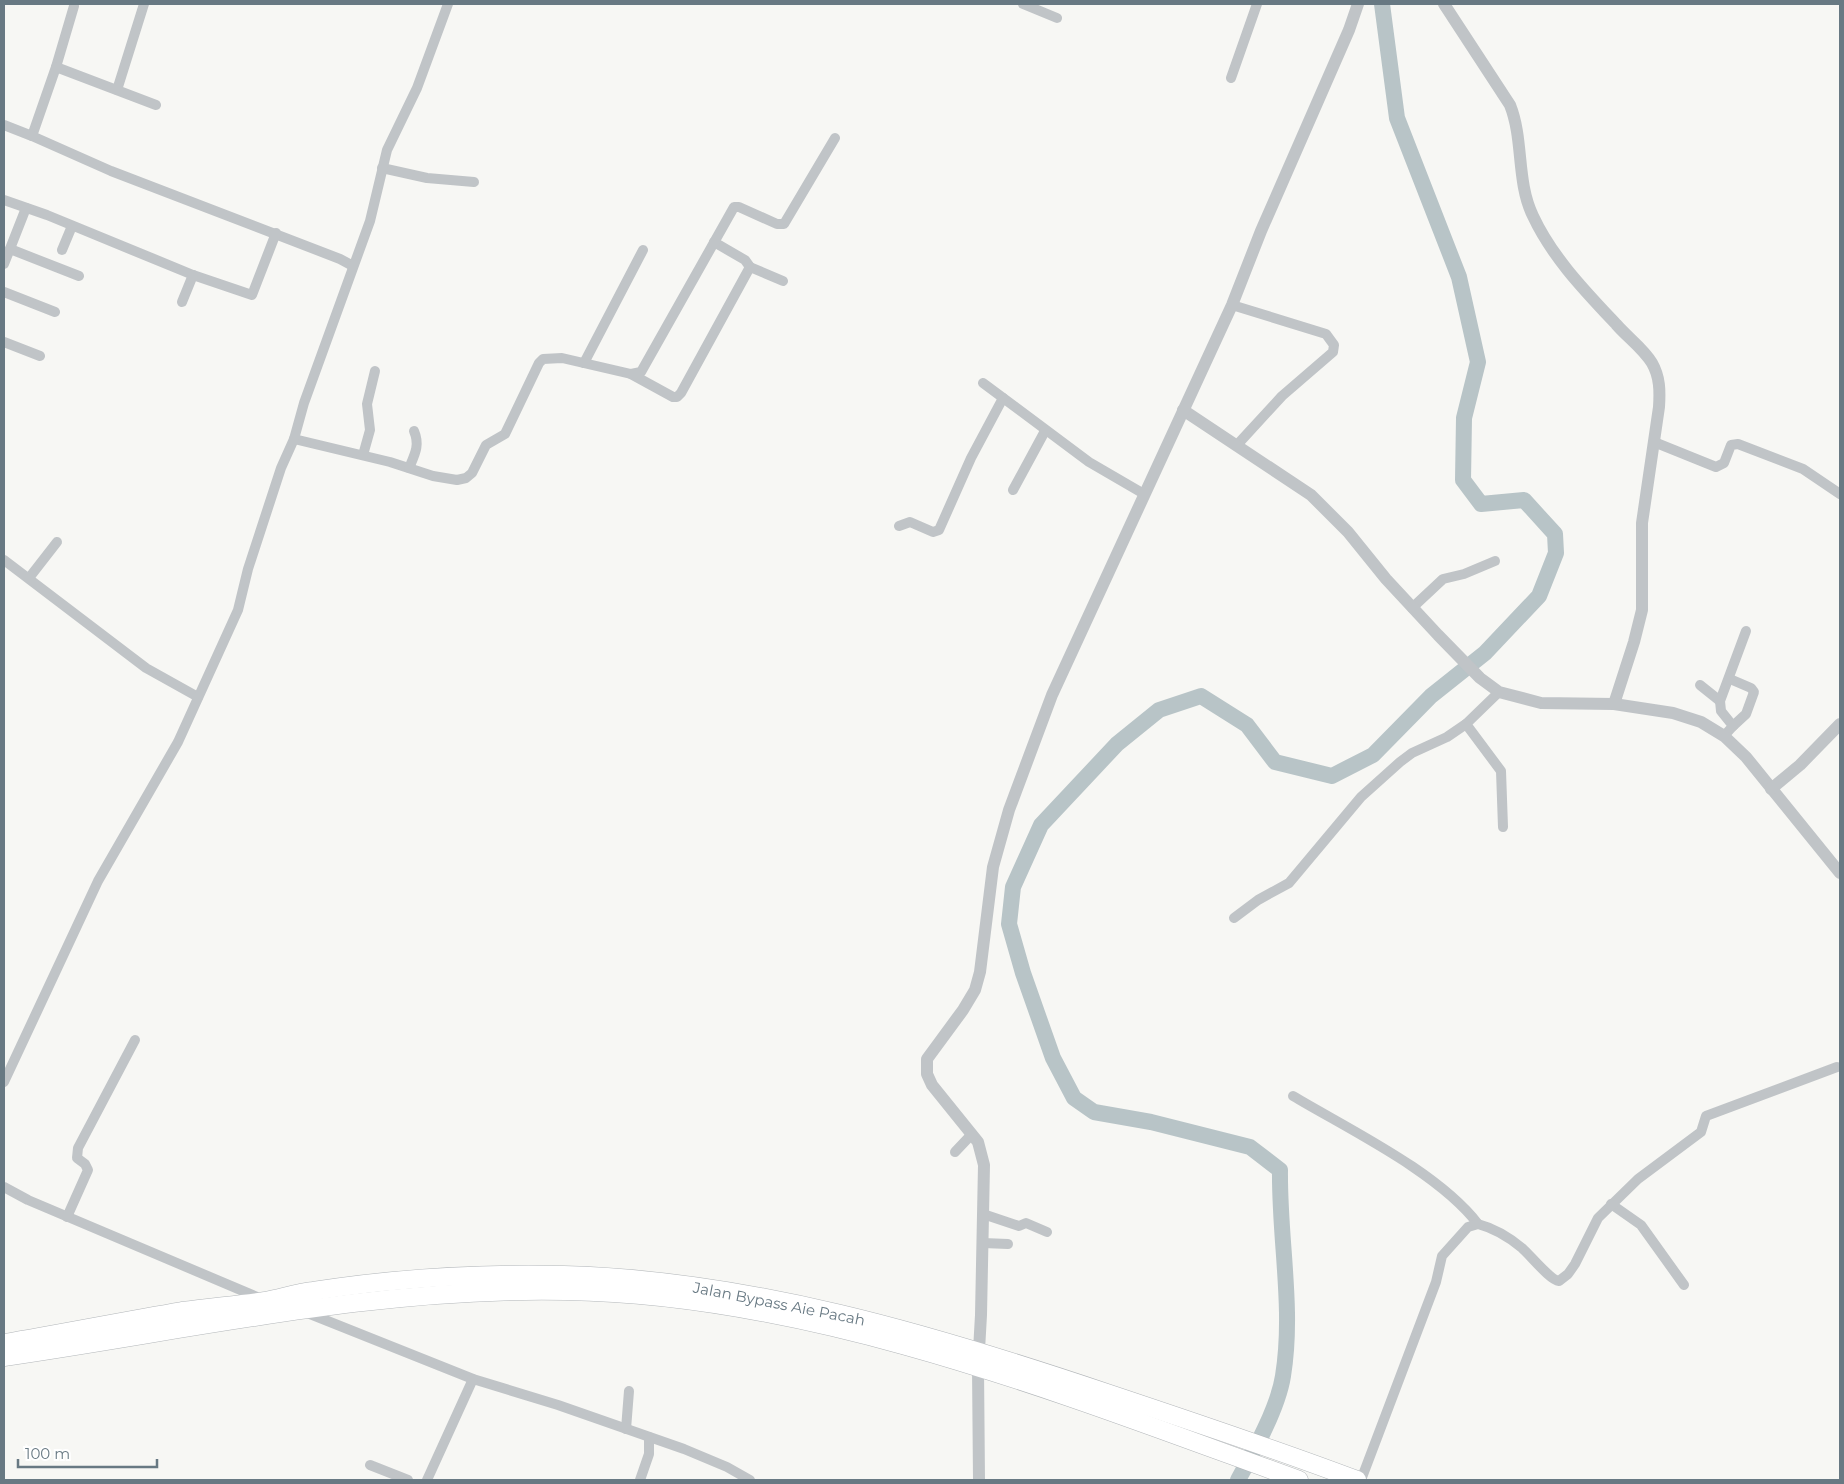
<svg xmlns="http://www.w3.org/2000/svg" width="1844" height="1484" font-family="Montserrat,sans-serif">
  <rect width="100%" height="100%" fill="#f7f7f4"/>
  <g fill="none" stroke-linecap="round" stroke-linejoin="round">
    <path stroke="#b8c4c7" stroke-width="16" d="M1238,1480C1254,1451 1278,1408 1283,1376C1294,1308 1279,1239 1280,1170L1250,1147L1151,1122L1094,1112L1074,1098L1053,1058L1023,973L1009,924L1013,887L1041,825L1117,744L1159,710L1201,696L1247,725L1275,762L1332,776L1373,755L1431,696L1485,653L1539,596L1556,553L1555,534L1524,500L1481,504L1463,480L1464,418L1478,362L1459,277L1397,118L1382,4"/>
    <g stroke="#b3b7ba" stroke-width="19">
      <g id="trunk">
        <path d="M4,1343C63,1333 123,1321 182,1311C210,1307 238,1305 265,1301C281,1298 297,1293 313,1291C396,1278 480,1273 564,1275C750,1280 932,1334 1107,1393C1191,1421 1275,1449 1357,1480"/>
        <path d="M4,1357C191,1330 376,1287 566,1291C816,1295 1067,1396 1299,1480"/>
      </g>
    </g>
    <g stroke="#c0c4c7" stroke-width="10">
      <path d="M1023,4L1057,18"/>
      <path d="M56,67L74,6"/>
      <path d="M1231,78L1257,4"/>
      <path d="M117,90L144,4"/>
      <path d="M156,105L56,67L32,136L111,171L340,259L353,266"/>
      <path d="M4,125L32,136"/>
      <path d="M382,168L427,178L474,182"/>
      <path d="M4,200L47,215L193,275L252,295L276,233"/>
      <path d="M10,249L79,276"/>
      <path d="M62,250L72,226"/>
      <path d="M4,264L26,208"/>
      <path d="M750,267L783,281"/>
      <path d="M4,292L55,312"/>
      <path d="M182,302L193,275"/>
      <path d="M1232,305L1326,334L1334,345L1333,352L1282,396L1237,445"/>
      <path d="M4,342L40,356"/>
      <path d="M584,363L643,250"/>
      <path d="M631,374L673,397H677L681,393L750,267L745,260L714,242"/>
      <path d="M983,383L1089,462L1144,494"/>
      <path d="M294,439L390,462L433,476L457,480L466,478L472,473L486,445L505,434L539,363L543,359L562,358L631,374L641,372L734,207H739L777,224H784L835,138"/>
      <path d="M1654,442L1716,467L1724,463L1731,445L1738,444L1803,469L1840,494"/>
      <path d="M363,455L370,430L367,404L375,371"/>
      <path d="M409,468C415,454 420,445 414,431"/>
      <path d="M1013,490L1045,431"/>
      <path d="M899,526L910,522L933,532L939,530L971,458L1003,398"/>
      <path d="M4,560L146,668L198,697"/>
      <path d="M29,578L57,542"/>
      <path d="M1412,608L1443,579L1464,574L1495,561"/>
      <path d="M1730,679L1751,688L1754,692L1746,714L1733,726"/>
      <path d="M1700,685L1720,701"/>
      <path d="M1499,692L1466,724L1501,771L1503,827"/>
      <path d="M1724,736L1733,726L1721,711L1720,701L1746,631"/>
      <path d="M1234,918L1258,900L1289,883L1361,797L1400,762L1412,753L1447,737L1466,724"/>
      <path d="M4,1082L98,881L178,742L238,610L248,569L281,468L294,439L304,403L370,221L387,150L417,88L448,4"/>
      <path d="M1293,1096C1350,1130 1438,1172 1478,1224"/>
      <path d="M955,1152L972,1134"/>
      <path d="M4,1187L28,1200L262,1299"/>
      <path d="M1611,1204L1641,1225L1684,1285"/>
      <path d="M983,1214L1019,1226L1026,1223L1047,1232"/>
      <path d="M67,1217L88,1170L85,1164L77,1158L78,1148L135,1040"/>
      <path d="M983,1243L1008,1244"/>
      <path d="M305,1312L473,1379L558,1405L684,1449L727,1467L750,1480"/>
      <path d="M626,1429L629,1391"/>
      <path d="M370,1465L408,1480"/>
      <path d="M427,1480L473,1379"/>
      <path d="M640,1480L649,1454V1437"/>
      <path d="M1361,1480L1436,1282L1442,1256L1468,1227L1478,1224C1493,1228 1510,1238 1522,1248C1531,1256 1550,1280 1559,1281L1568,1274L1575,1264L1598,1218L1638,1179L1701,1132L1706,1116L1837,1067"/>
    </g>
    <g stroke="#c0c4c7" stroke-width="12">
      <path d="M1444,4L1510,105C1524,140 1516,181 1533,216C1552,257 1585,291 1616,324C1627,337 1643,348 1652,363C1660,377 1660,391 1659,407L1642,523V610L1634,642L1614,704"/>
      <path d="M1183,410L1311,495L1348,532L1386,579L1438,635L1480,678L1499,692L1541,703L1614,704L1673,713L1701,722L1724,736L1746,757L1840,873"/>
      <path d="M1771,789L1800,765L1840,724"/>
      <path d="M979,1480L978,1368L981,1315L984,1165L978,1142L932,1085L927,1074V1059L963,1010L975,990L980,972L993,867L1009,810L1052,695L1232,305L1261,231L1349,30L1358,4"/>
    </g>
    <use href="#trunk" stroke="#fff" stroke-width="18"/>
  </g>
  <g text-anchor="middle" stroke-width="5" stroke-linejoin="round" paint-order="stroke">
    <g font-size="15" fill="#687983" stroke="#fff">
      <text transform="translate(779 1304) rotate(11)" y="5">Jalan Bypass Aie Pacah</text>
    </g>
  </g>
  <rect width="1844" height="1484" fill="none" stroke="#687983" stroke-width="10"/>
  <path d="M18 1459v8h139v-8" fill="none" stroke="#687983" stroke-width="2.5"/>
  <text x="25" y="1459" font-size="15" fill="#687983" stroke="#ffffff" stroke-width="4" paint-order="stroke">100 m</text>
</svg>
